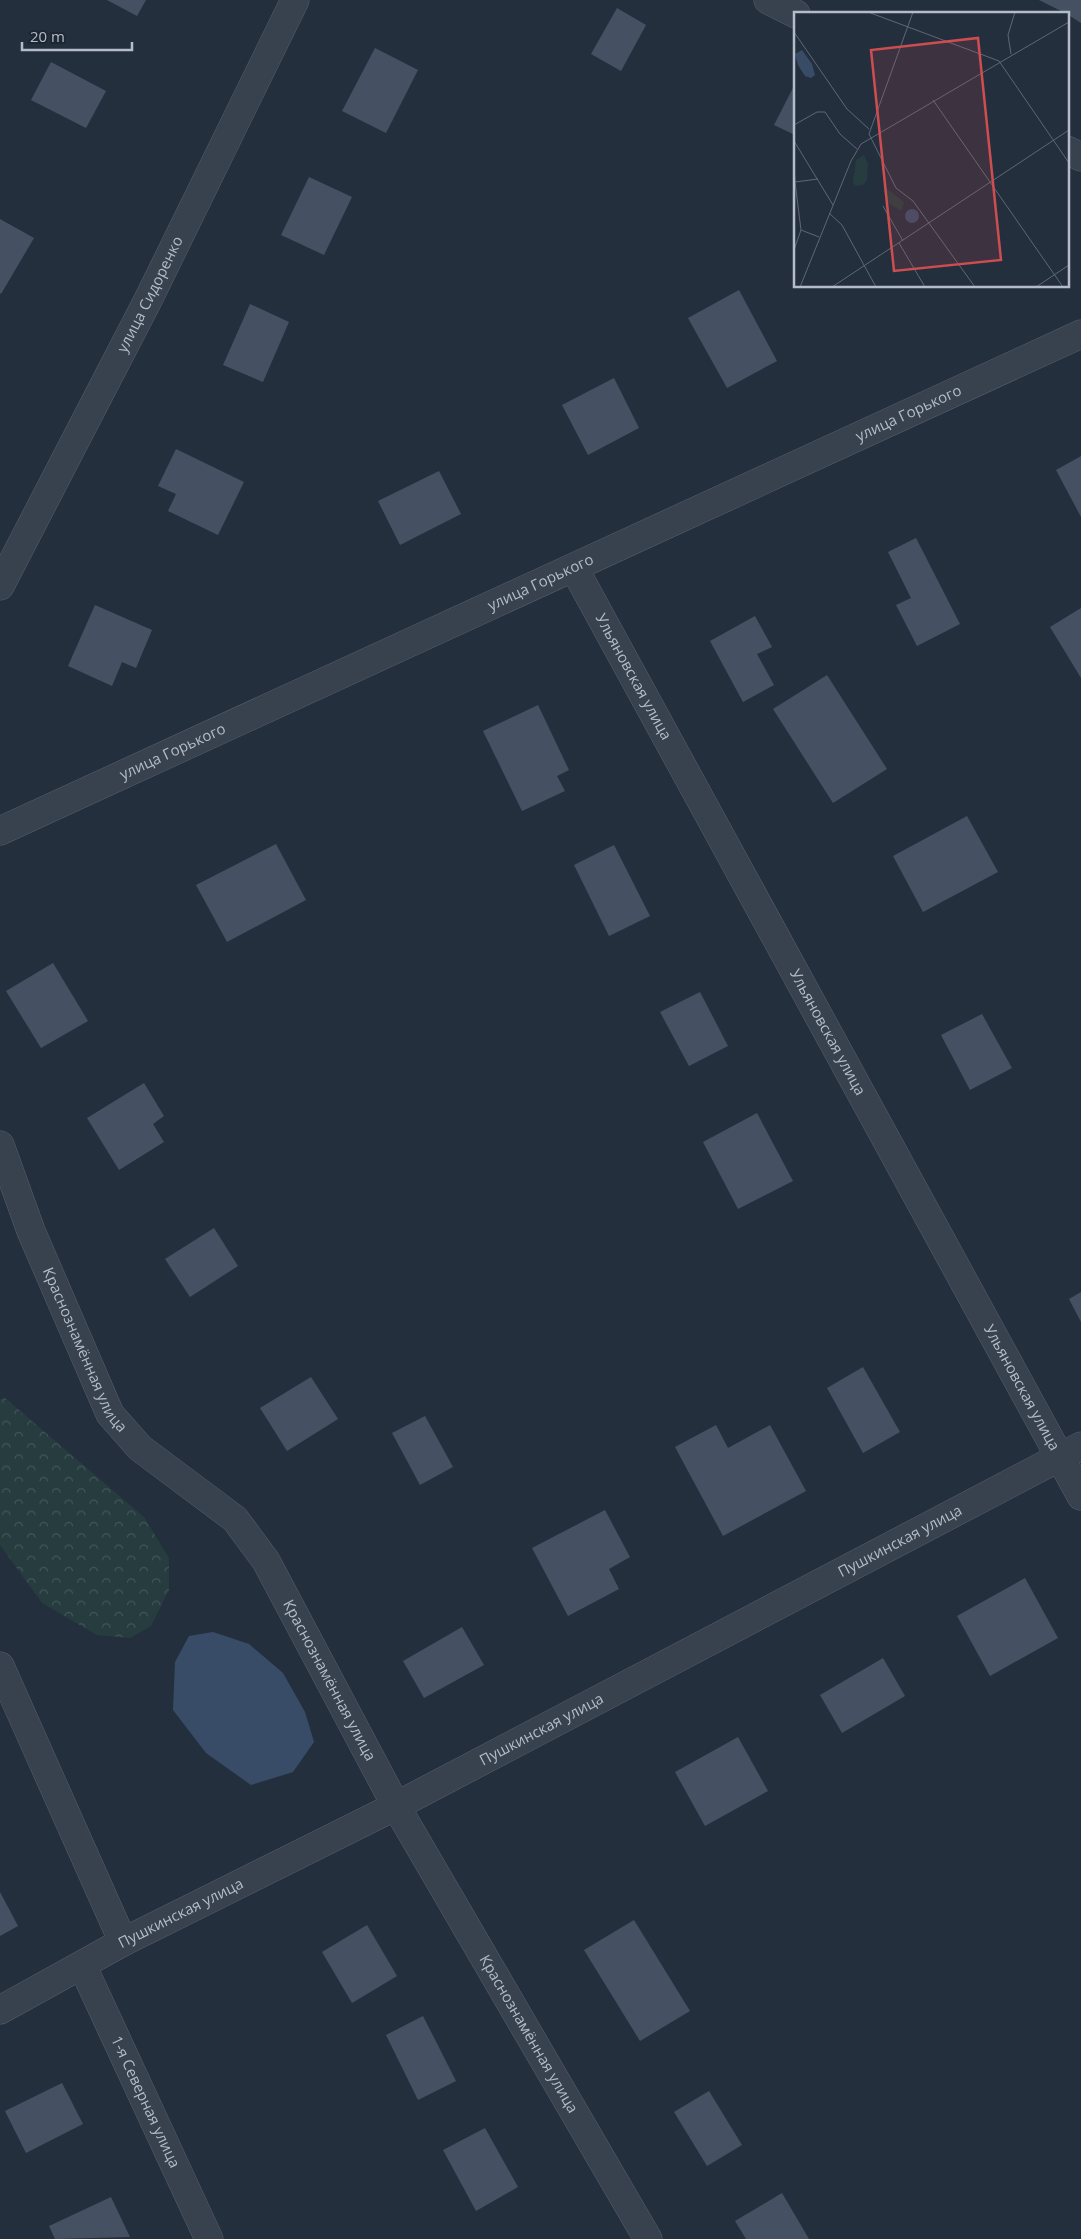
<svg xmlns="http://www.w3.org/2000/svg" width="1081" height="2239" font-family="'Open Sans',sans-serif">
  <defs>
    <pattern id="forest-crowns" width="20" height="18" patternUnits="userSpaceOnUse" patternTransform="scale(1.25)"><rect width="20" height="18" fill="#263c3f"/><path d="M2 6a3 3 0 1 1 6 0M12 15a3 3 0 1 1 6 0" fill="none" stroke="#435659"/></pattern>
  </defs>
  <rect width="100%" height="100%" fill="#242f3e"/>
  <path fill="url(#forest-crowns)" d="M5,1398L144,1517L169,1558V1590L151,1626L130,1638L97,1635L42,1603L0,1545V1399Z"/>
  <path fill="#394c67" d="M213,1632L249,1644L283,1673L305,1712L314,1742L293,1772L251,1785L206,1753L173,1710L175,1662L189,1636Z"/>
  <g fill="#455162">
    <path d="M107,0H146L137,16Z"/>
    <path d="M1039,0H1081V23L1067,14Z"/>
    <path d="M617,8L646,25L621,71L591,54Z"/>
    <path d="M375,48L418,70L386,133L342,111Z"/>
    <path d="M51,62L106,91L86,128L31,100Z"/>
    <path d="M795,84V135L774,125Z"/>
    <path d="M309,177L352,197L324,255L281,235Z"/>
    <path d="M0,219L34,238L1,294L0,293Z"/>
    <path d="M739,290L777,361L727,388L688,318Z"/>
    <path d="M250,304L289,322L263,382L223,365Z"/>
    <path d="M614,378L639,428L588,455L562,405Z"/>
    <path d="M176,449L244,482L218,535L168,511L176,494L158,486Z"/>
    <path d="M1081,456V517L1056,470Z"/>
    <path d="M439,471L461,514L400,545L378,501Z"/>
    <path d="M916,538L960,624L917,646L896,605L911,598L888,552Z"/>
    <path d="M95,605L152,630L136,668L122,662L112,686L68,666Z"/>
    <path d="M1081,608V678L1050,627Z"/>
    <path d="M755,616L772,647L757,654L774,685L743,702L710,641Z"/>
    <path d="M827,675L887,769L833,803L773,709Z"/>
    <path d="M538,705L569,770L557,776L565,791L522,811L483,731Z"/>
    <path d="M967,816L998,872L923,912L893,856Z"/>
    <path d="M276,844L306,900L227,942L196,885Z"/>
    <path d="M614,845L650,916L609,936L574,865Z"/>
    <path d="M53,963L88,1021L41,1048L6,991Z"/>
    <path d="M700,992L728,1046L689,1066L660,1012Z"/>
    <path d="M982,1014L1012,1068L970,1090L941,1035Z"/>
    <path d="M144,1083L164,1116L153,1124L164,1142L119,1170L87,1118Z"/>
    <path d="M757,1113L793,1181L738,1209L703,1142Z"/>
    <path d="M214,1228L238,1266L190,1297L165,1259Z"/>
    <path d="M1081,1292V1322L1069,1299Z"/>
    <path d="M863,1367L900,1432L863,1453L827,1388Z"/>
    <path d="M311,1377L338,1419L287,1451L260,1408Z"/>
    <path d="M425,1416L453,1467L420,1485L392,1433Z"/>
    <path d="M716,1425L728,1448L770,1425L806,1491L723,1536L675,1447Z"/>
    <path d="M605,1510L630,1557L609,1569L619,1589L568,1616L532,1548Z"/>
    <path d="M1025,1578L1058,1638L990,1676L957,1616Z"/>
    <path d="M462,1627L484,1665L424,1698L403,1661Z"/>
    <path d="M883,1658L905,1696L842,1733L820,1695Z"/>
    <path d="M738,1737L768,1791L705,1826L675,1772Z"/>
    <path d="M0,1892L18,1926L0,1936Z"/>
    <path d="M634,1920L690,2011L640,2041L584,1950Z"/>
    <path d="M367,1925L397,1976L352,2003L322,1952Z"/>
    <path d="M423,2016L456,2081L418,2100L386,2035Z"/>
    <path d="M62,2083L83,2124L26,2153L5,2111Z"/>
    <path d="M709,2091L742,2145L707,2166L674,2112Z"/>
    <path d="M485,2128L518,2187L476,2211L443,2150Z"/>
    <path d="M782,2193L809,2239H746L735,2221Z"/>
    <path d="M111,2197L130,2237L55,2239L49,2226Z"/>
  </g>
  <g fill="none" stroke-linecap="round" stroke-linejoin="round">
    <g stroke="#565f6c" stroke-width="29">
      <g id="minor">
        <path d="M768,0L796,14"/>
        <path d="M1067,150L1081,157"/>
        <path id="s1" d="M574,568L1081,1496"/>
        <path id="s2" d="M0,586L148,300L295,0"/>
        <path id="s3" d="M0,1145L31,1231L110,1414L140,1448L235,1519L266,1561L396,1806L648,2239"/>
        <path d="M0,1666L123,1942"/>
        <path id="s4" d="M82,1965L209,2239"/>
        <path id="s5" d="M0,2010L123,1942L396,1806L1081,1446"/>
      </g>
    </g>
    <g stroke="#565f6c" stroke-width="29">
      <g id="tertiary">
        <path id="s6" d="M0,831L1081,334"/>
      </g>
    </g>
    <use href="#minor" stroke="#38414e" stroke-width="28"/>
    <use href="#tertiary" stroke="#38414e" stroke-width="28"/>
  </g>
  <g text-anchor="middle" stroke-width="5" stroke-linejoin="round" paint-order="stroke">
    <g font-size="15" fill="#b4bcc9" stroke="#1d2633">
      <text dy="5" stroke="none"><textPath href="#s2" startOffset="328">улица Сидоренко</textPath></text>
      <text dy="5" stroke="none"><textPath href="#s6" startOffset="1000">улица Горького</textPath></text>
      <text dy="5" stroke="none"><textPath href="#s6" startOffset="595">улица Горького</textPath></text>
      <text dy="5" stroke="none"><textPath href="#s1" startOffset="124">Ульяновская улица</textPath></text>
      <text dy="5" stroke="none"><textPath href="#s6" startOffset="190">улица Горького</textPath></text>
      <text dy="5" stroke="none"><textPath href="#s1" startOffset="529">Ульяновская улица</textPath></text>
      <text dy="5" stroke="none"><textPath href="#s3" startOffset="222">Краснознамённая улица</textPath></text>
      <text dy="5" stroke="none"><textPath href="#s1" startOffset="934">Ульяновская улица</textPath></text>
      <text dy="5" stroke="none"><textPath href="#s5" startOffset="1015">Пушкинская улица</textPath></text>
      <text dy="5" stroke="none"><textPath href="#s3" startOffset="642">Краснознамённая улица</textPath></text>
      <text dy="5" stroke="none"><textPath href="#s5" startOffset="610">Пушкинская улица</textPath></text>
      <text dy="5" stroke="none"><textPath href="#s5" startOffset="205">Пушкинская улица</textPath></text>
      <text dy="5" stroke="none"><textPath href="#s3" startOffset="1048">Краснознамённая улица</textPath></text>
      <text dy="5" stroke="none"><textPath href="#s4" startOffset="151">1-я Северная улица</textPath></text>
    </g>
  </g>
  <g transform="translate(794 12)">
    <rect width="275" height="275" fill="#242f3e"/>
    <path d="M70,143L74,152L73,168L69,173L61,174L59,170L62,148ZM92,176L110,190L107,199L93,190L89,178Z" fill="#263c3f"/>
    <path d="M8,38L18,52L21,63L17,66L11,64L4,53L1,42ZM111 204a7 7 0 1 1 14 0a7 7 0 1 1-14 0Z" fill="#394c67"/>
    <path fill="none" stroke="#5e6776" stroke-width="1" d="M74,0L205,49L275,151M119,0L75,122L102,176L119,189L181,275M0,20L53,97L75,117M217,42L214,23L221,0M139,88L269,275M0,113L23,100H31L46,122L63,137M0,129L39,193M0,154L1,170M89,194L109,229M35,201L48,213L82,275M7,218L25,225M105,231L131,275M0,238L7,218L1,170L24,167M6,275L57,149L67,132L275,10M38,275L275,118M242,275L275,253"/>
    <path fill="#ce4d50" fill-opacity="0.15" stroke="#ce4d50" stroke-width="2.5" d="M184,26L207,248L100,259L77,38Z"/>
    <rect width="275" height="275" fill="none" stroke="#b4bcc9" stroke-width="2.5"/>
  </g>
  <path d="M22 42v8h110v-8" fill="none" stroke="#b4bcc9" stroke-width="2.5"/>
  <text x="30" y="42" font-size="15" fill="#b4bcc9" stroke="#1d2633" stroke-width="4" paint-order="stroke">20 m</text>
</svg>
